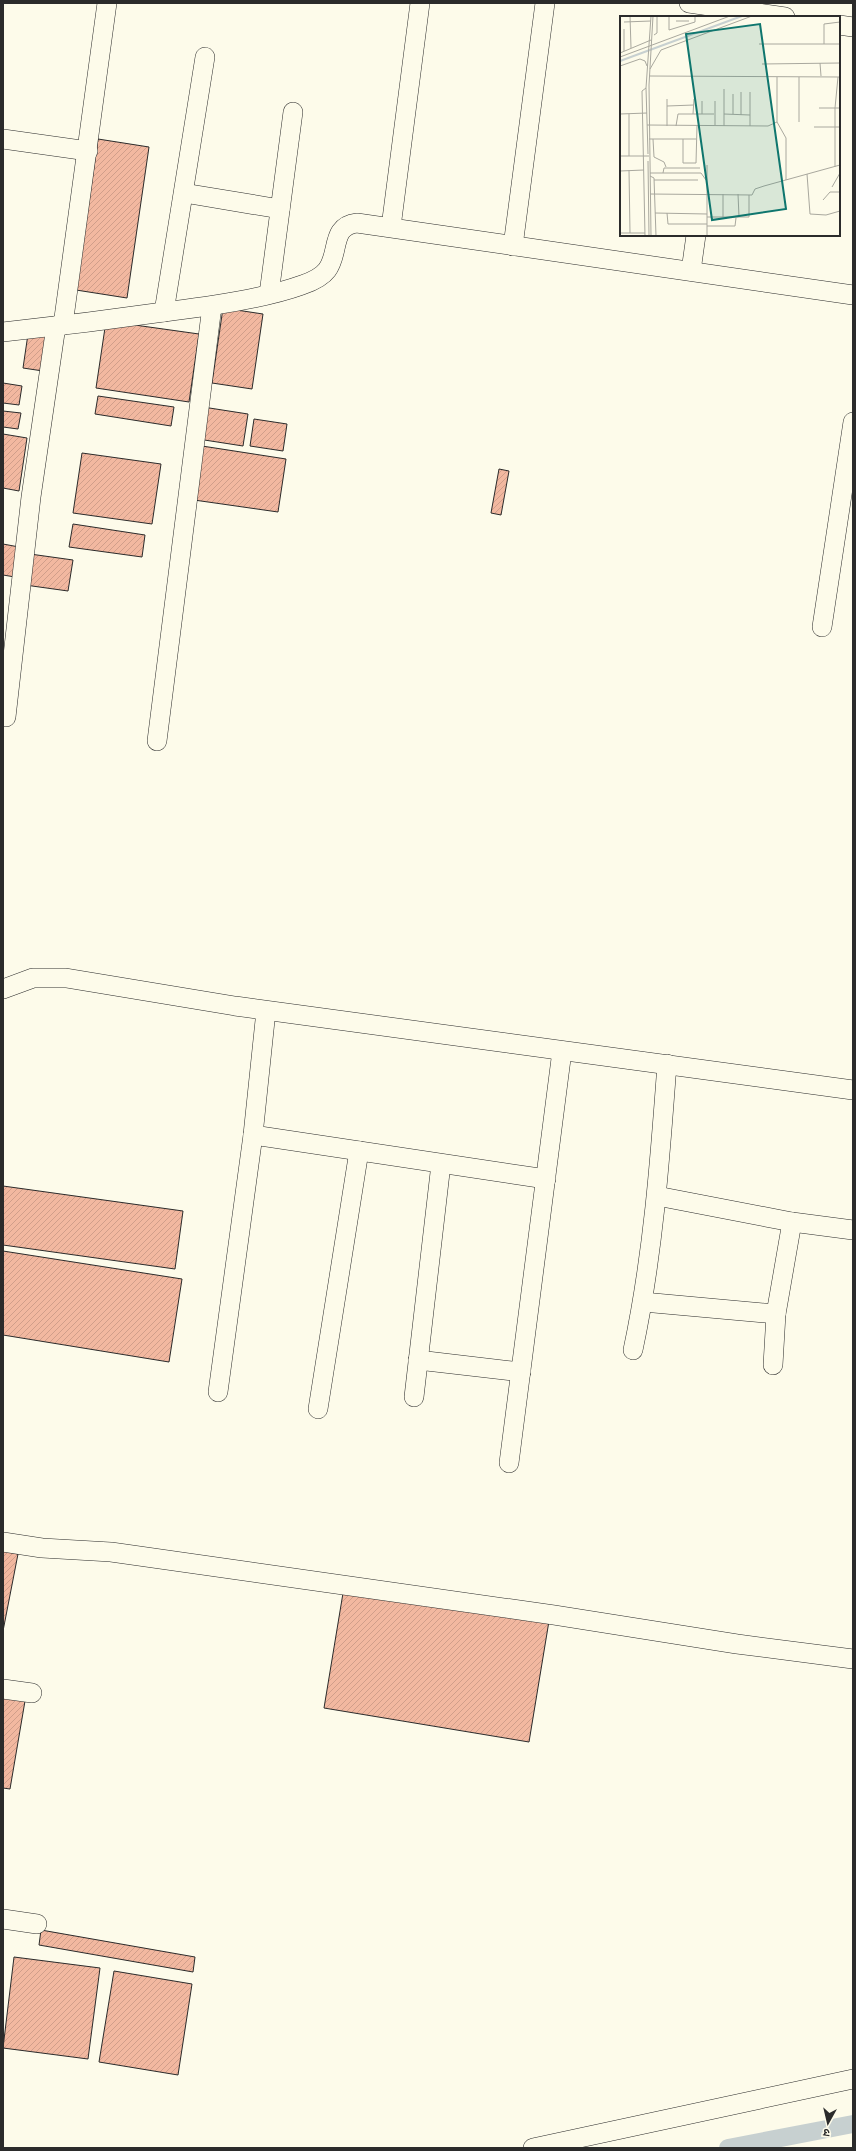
<svg xmlns="http://www.w3.org/2000/svg" width="856" height="2151" font-family="'Archivo Narrow','Noto Sans Devanagari',sans-serif">
  <defs>
    <pattern id="building-hatch" width="6" height="6" patternUnits="userSpaceOnUse"><rect width="6" height="6" fill="#f2b8a0"/><path d="M-1 1l2-2M0 6l6-6M5 7l2-2" fill="none" stroke="#d09e8a"/></pattern>
  </defs>
  <rect width="100%" height="100%" fill="#fdfbea"/>
  <g fill="none" stroke-linecap="round" stroke-linejoin="round">
    <path stroke="#c7d0d0" stroke-width="18" d="M728,2148L853,2124"/>
  </g>
  <g fill="url(#building-hatch)" stroke="#2b2b2b">
    <path d="M98,139L149,147L127,298L76,290Z"/>
    <path d="M223,308L263,314L252,389L212,383Z"/>
    <path d="M106,321L199,334L189,402L96,388Z"/>
    <path d="M28,334L48,337L43,371L23,368Z"/>
    <path d="M3,383L22,386L19,405L3,403Z"/>
    <path d="M98,396L174,407L171,426L95,414Z"/>
    <path d="M203,407L248,414L243,446L198,439Z"/>
    <path d="M3,411L21,413L18,429L3,427Z"/>
    <path d="M254,419L287,424L283,451L250,446Z"/>
    <path d="M3,434L27,438L19,491L3,488Z"/>
    <path d="M202,446L286,459L278,512L194,500Z"/>
    <path d="M82,453L161,464L152,524L73,513Z"/>
    <path d="M499,469L509,471L501,515L491,513Z"/>
    <path d="M73,524L145,535L142,557L69,547Z"/>
    <path d="M3,544L19,547L15,577L3,575Z"/>
    <path d="M30,554L73,560L68,591L25,585Z"/>
    <path d="M3,1186L183,1211L175,1269L3,1245Z"/>
    <path d="M3,1251L182,1279L169,1362L3,1335Z"/>
    <path d="M3,1551L18,1554L3,1631Z"/>
    <path d="M344,1587L549,1621L529,1742L324,1708Z"/>
    <path d="M3,1697L25,1701L10,1789L3,1788Z"/>
    <path d="M41,1930L195,1957L193,1972L39,1945Z"/>
    <path d="M14,1957L100,1968L88,2059L3,2048Z"/>
    <path d="M114,1971L192,1984L178,2075L99,2062Z"/>
  </g>
  <g fill="none" stroke-linecap="round" stroke-linejoin="round">
    <g stroke="#2b2b2b" stroke-width="20">
      <g id="minor">
        <path d="M689,3L785,17"/>
        <path d="M839,25L853,27"/>
        <path d="M3,139L88,151"/>
        <path d="M184,193L280,209"/>
        <path d="M391,227L420,3"/>
        <path d="M513,246L545,3"/>
        <path d="M691,271L696,235"/>
        <path d="M269,294L293,112"/>
        <path d="M164,312L205,57"/>
        <path d="M63,325L107,3"/>
        <path d="M3,332C59,326 115,319 171,311C213,306 263,299 302,285C311,282 321,278 327,270C340,253 330,226 357,223L853,295"/>
        <path d="M822,627L853,422"/>
        <path d="M6,717L31,497L56,326"/>
        <path d="M157,741L212,306"/>
        <path d="M3,989L33,978H66L235,1006L853,1090"/>
        <path d="M253,1135L546,1179"/>
        <path d="M657,1196L792,1222L853,1230"/>
        <path d="M643,1302L776,1314"/>
        <path d="M633,1350C653,1256 660,1160 667,1064"/>
        <path d="M418,1360L521,1372"/>
        <path d="M773,1365L776,1314L792,1222"/>
        <path d="M218,1392L253,1135L266,1011"/>
        <path d="M414,1397L441,1164"/>
        <path d="M318,1409L359,1151"/>
        <path d="M509,1463L562,1051"/>
        <path d="M3,1542L42,1548L111,1552L554,1615L737,1644L853,1659"/>
        <path d="M3,1689L32,1693"/>
        <path d="M3,1919L37,1924"/>
        <path d="M533,2148L853,2079"/>
      </g>
    </g>
    <use href="#minor" stroke="#fdfbea" stroke-width="19"/>
  </g>
  <g transform="translate(620 16)">
    <rect width="220" height="220" fill="#fdfbea"/>
    <path fill="none" stroke="#c7d0d0" stroke-width="2" d="M0,45L122,0"/>
    <path fill="none" stroke="#a9a89e" stroke-width="1" d="M10,0L11,32M49,0V14L75,6V0M56,5H69M4,6L31,5M4,13V35M34,19L37,17V0M139,28H220M204,28V8L220,6M0,37L31,24M0,41L110,0M200,47L201,60M142,48L220,47M0,50L20,43L25,45L27,50M30,53L41,34L132,0M29,60L220,61M157,61V106L166,122V164M104,73V110M130,76V110M113,78V98M47,83V110M82,85V98M95,85V109M47,90L74,89M199,92H220M0,98L27,97M73,98L74,83M104,98L130,99M121,99V76M179,106V61M27,109L148,110L157,106M56,110L58,98H94M194,111H220M29,123H76M33,123L34,141L44,146L46,151M63,123V147H76L77,110M28,138L26,72L31,0M0,140H29M9,140V98M28,145L29,220M215,151V92L218,61M9,154L10,217M0,155L24,154M30,157H81L86,164M43,157L44,152H80M187,158L190,198L206,199L220,195M30,160L34,162L36,220M34,164H78M212,171L220,157M30,178L132,179L135,173L144,170L220,149M118,178L119,201M203,184L210,176H220M35,197L87,198M47,197L48,208H87M87,201H129V179M103,201V178M87,210H115L116,202M0,217H25M25,220L22,75L26,72M31,220L29,69L33,0M87,220V149"/>
    <path fill="#0f766e" fill-opacity="0.15" stroke="#0f766e" stroke-width="2" d="M140,8L166,193L92,204L66,18Z"/>
    <rect width="220" height="220" fill="none" stroke="#2b2b2b" stroke-width="2"/>
  </g>
  <rect width="856" height="2151" fill="none" stroke="#2b2b2b" stroke-width="8"/>
  <g transform="translate(828 2123) rotate(188)" stroke="#fdfbea" stroke-width="3" paint-order="stroke">
  <path d="M0-3L7 15L0 10L-7 15Z" fill="#2b2b2b"/>
  <text y="-6" font-size="11" font-weight="bold" text-anchor="middle" fill="#2b2b2b">उ</text>
  </g>
</svg>
